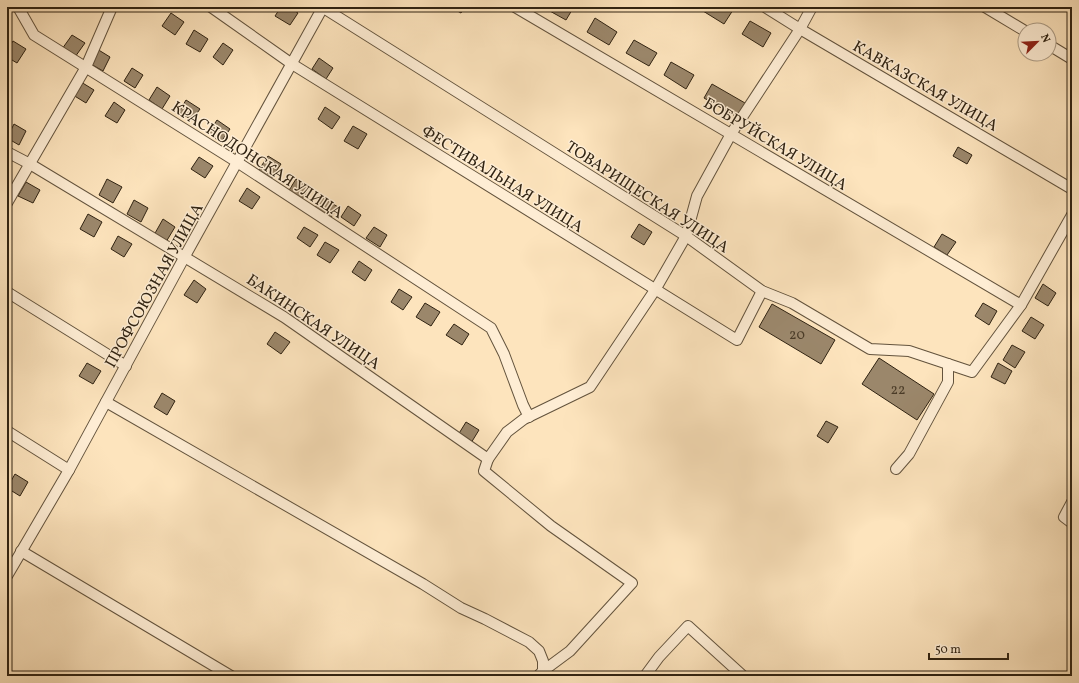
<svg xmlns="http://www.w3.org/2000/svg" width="1079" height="683" font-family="Vollkorn,serif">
  <rect width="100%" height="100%" fill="#fde4bd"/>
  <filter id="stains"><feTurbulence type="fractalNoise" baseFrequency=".005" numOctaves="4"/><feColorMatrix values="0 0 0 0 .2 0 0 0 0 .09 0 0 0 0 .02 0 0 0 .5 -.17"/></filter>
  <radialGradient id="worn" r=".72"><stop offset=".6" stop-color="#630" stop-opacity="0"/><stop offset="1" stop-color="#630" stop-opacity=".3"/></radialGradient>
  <g fill="#9b876b" stroke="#302312">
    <path d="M281,7H289L298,13L290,25L275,16Z"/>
    <path d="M450,7H465L461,13Z"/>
    <path d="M550,7H567L572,10L566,20L548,10Z"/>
    <path d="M705,7H727L733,10L724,24L703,11Z"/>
    <path d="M171,13L184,22L175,35L162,26Z"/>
    <path d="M595,18L617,32L609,45L587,32Z"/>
    <path d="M750,21L771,33L763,47L742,34Z"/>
    <path d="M194,30L208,39L200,52L186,44Z"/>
    <path d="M72,35L85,43L75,57L62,49Z"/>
    <path d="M634,40L657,53L649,66L626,53Z"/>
    <path d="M13,41L26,49L17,63L7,57V51Z"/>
    <path d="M223,43L233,50L223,65L213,57Z"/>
    <path d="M97,49L110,57L103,71L89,63Z"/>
    <path d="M319,58L333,68L326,79L312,69Z"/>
    <path d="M671,62L694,75L686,89L664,75Z"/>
    <path d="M132,68L143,75L135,88L124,81Z"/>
    <path d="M81,82L94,90L86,103L73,95Z"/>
    <path d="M712,84L745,103L737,117L704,98Z"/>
    <path d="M157,87L170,96L162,109L149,100Z"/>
    <path d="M186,100L200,109L192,120L179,112Z"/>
    <path d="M114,102L125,110L117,123L105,116Z"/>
    <path d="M325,107L340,117L332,129L318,119Z"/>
    <path d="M217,120L230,129L221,142L208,134Z"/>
    <path d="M14,124L26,131L19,145L7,138Z"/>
    <path d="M353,126L367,134L358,149L344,141Z"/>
    <path d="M958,147L972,155L967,164L953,156Z"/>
    <path d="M268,156L281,164L271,179L258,171Z"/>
    <path d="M199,157L213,166L205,178L191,169Z"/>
    <path d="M107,179L122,187L113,203L99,195Z"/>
    <path d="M296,179L309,188L301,201L288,192Z"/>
    <path d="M26,182L40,190L33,203L18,196Z"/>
    <path d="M247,188L260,197L252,209L239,201Z"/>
    <path d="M322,197L338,207L330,219L314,209Z"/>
    <path d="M134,200L148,208L141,222L127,214Z"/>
    <path d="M348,206L361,215L354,226L341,217Z"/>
    <path d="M88,214L102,222L94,237L80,229Z"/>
    <path d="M163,219L175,227L166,242L154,235Z"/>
    <path d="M639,224L652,232L644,245L631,237Z"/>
    <path d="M304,227L318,235L310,247L297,238Z"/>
    <path d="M374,227L387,235L380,247L366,238Z"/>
    <path d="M942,234L956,242L947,255L934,247Z"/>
    <path d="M118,236L132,244L124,257L111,249Z"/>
    <path d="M325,242L339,250L330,263L317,255Z"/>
    <path d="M359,261L372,270L365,281L352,272Z"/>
    <path d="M194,280L206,289L197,303L184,295Z"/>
    <path d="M1043,284L1056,293L1048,306L1035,298Z"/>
    <path d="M399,289L412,297L403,310L391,302Z"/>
    <path d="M425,303L440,312L431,326L416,317Z"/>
    <path d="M983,303L997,311L989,325L975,316Z"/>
    <path d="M772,304L835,340L821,364L759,327Z"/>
    <path d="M1031,317L1044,325L1035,339L1022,331Z"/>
    <path d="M454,324L469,334L462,345L446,335Z"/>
    <path d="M275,332L290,342L281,354L267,344Z"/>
    <path d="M1012,345L1025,352L1015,368L1003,360Z"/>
    <path d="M879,358L934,394L917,420L862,384Z"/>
    <path d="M87,363L101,371L93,384L79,376Z"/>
    <path d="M998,363L1012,371L1005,384L991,377Z"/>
    <path d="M162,393L175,401L167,415L154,407Z"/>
    <path d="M826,421L838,427L828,443L817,436Z"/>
    <path d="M466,422L479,430L471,443L458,435Z"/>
    <path d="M15,474L28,482L20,496L7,488Z"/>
  </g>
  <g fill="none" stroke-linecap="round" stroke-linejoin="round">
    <g stroke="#63533d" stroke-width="12">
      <g id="minor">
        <path d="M18,7L34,35L237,162L491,328L504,354L523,405L529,417"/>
        <path d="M211,7L292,64L737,340L762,291"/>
        <path d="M322,7L686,236L762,291L792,303L870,349L909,351L972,372L1021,305L1072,215"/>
        <path d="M515,7L1021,305"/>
        <path d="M765,7L800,29L1072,189"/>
        <path d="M985,7L1025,31"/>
        <path d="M1049,45L1072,59"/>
        <path d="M7,152L30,164L284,317L488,459L507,432L524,419L590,387L655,290L686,236L697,196L731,134L800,29L812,7"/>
        <path d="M7,203L86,67L112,7"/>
        <path d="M7,292L126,366"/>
        <path d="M106,402L423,584L461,608L485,619L529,642L539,651L543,661V671L538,676"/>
        <path d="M7,431L69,470"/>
        <path d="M488,459L484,471L551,526L632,583L570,651L543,671"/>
        <path d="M896,469L909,454L948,382V364"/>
        <path d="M1072,502L1064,517L1072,523"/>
        <path d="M21,551L231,676"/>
        <path d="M7,576L69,470L185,256L323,7"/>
        <path d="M645,676L659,657L688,626L743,676"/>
      </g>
    </g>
    <use href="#minor" stroke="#feedd4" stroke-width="10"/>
  </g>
  <g text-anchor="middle" stroke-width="3" stroke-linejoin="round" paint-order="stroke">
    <g font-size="14" fill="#4b3c28">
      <text x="797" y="339">20</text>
      <text x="898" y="394">22</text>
    </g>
    <g font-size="16" fill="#302312" stroke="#feedd4">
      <text transform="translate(926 85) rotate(30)" y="6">КАВКАЗСКАЯ УЛИЦА</text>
      <text transform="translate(776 143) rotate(31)" y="6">БОБРУЙСКАЯ УЛИЦА</text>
      <text transform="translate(258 159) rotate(33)" y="6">КРАСНОДОНСКАЯ УЛИЦА</text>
      <text transform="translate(503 178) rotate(32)" y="6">ФЕСТИВАЛЬНАЯ УЛИЦА</text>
      <text transform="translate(648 196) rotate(33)" y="6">ТОВАРИЩЕСКАЯ УЛИЦА</text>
      <text transform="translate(153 285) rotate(-61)" y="6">ПРОФСОЮЗНАЯ УЛИЦА</text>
      <text transform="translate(314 321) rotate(34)" y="6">БАКИНСКАЯ УЛИЦА</text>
    </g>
  </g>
  <rect width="1079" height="683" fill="none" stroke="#fde4bd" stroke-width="24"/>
  <rect x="8" y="8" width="1063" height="667" fill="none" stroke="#302312" stroke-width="2"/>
  <rect x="12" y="12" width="1055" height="659" fill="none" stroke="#302312"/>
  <g transform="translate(1037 42) rotate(66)"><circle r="19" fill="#feedd4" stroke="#ac9c86"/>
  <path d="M0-3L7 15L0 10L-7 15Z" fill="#8f2418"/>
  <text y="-6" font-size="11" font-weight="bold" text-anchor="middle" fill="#302312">N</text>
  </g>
  <path d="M929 653v6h79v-6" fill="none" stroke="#302312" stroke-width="2"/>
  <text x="935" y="653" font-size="12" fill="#302312" stroke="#feedd4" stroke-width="3" paint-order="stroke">50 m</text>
  <rect width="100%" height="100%" filter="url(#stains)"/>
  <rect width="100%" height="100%" fill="url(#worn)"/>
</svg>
